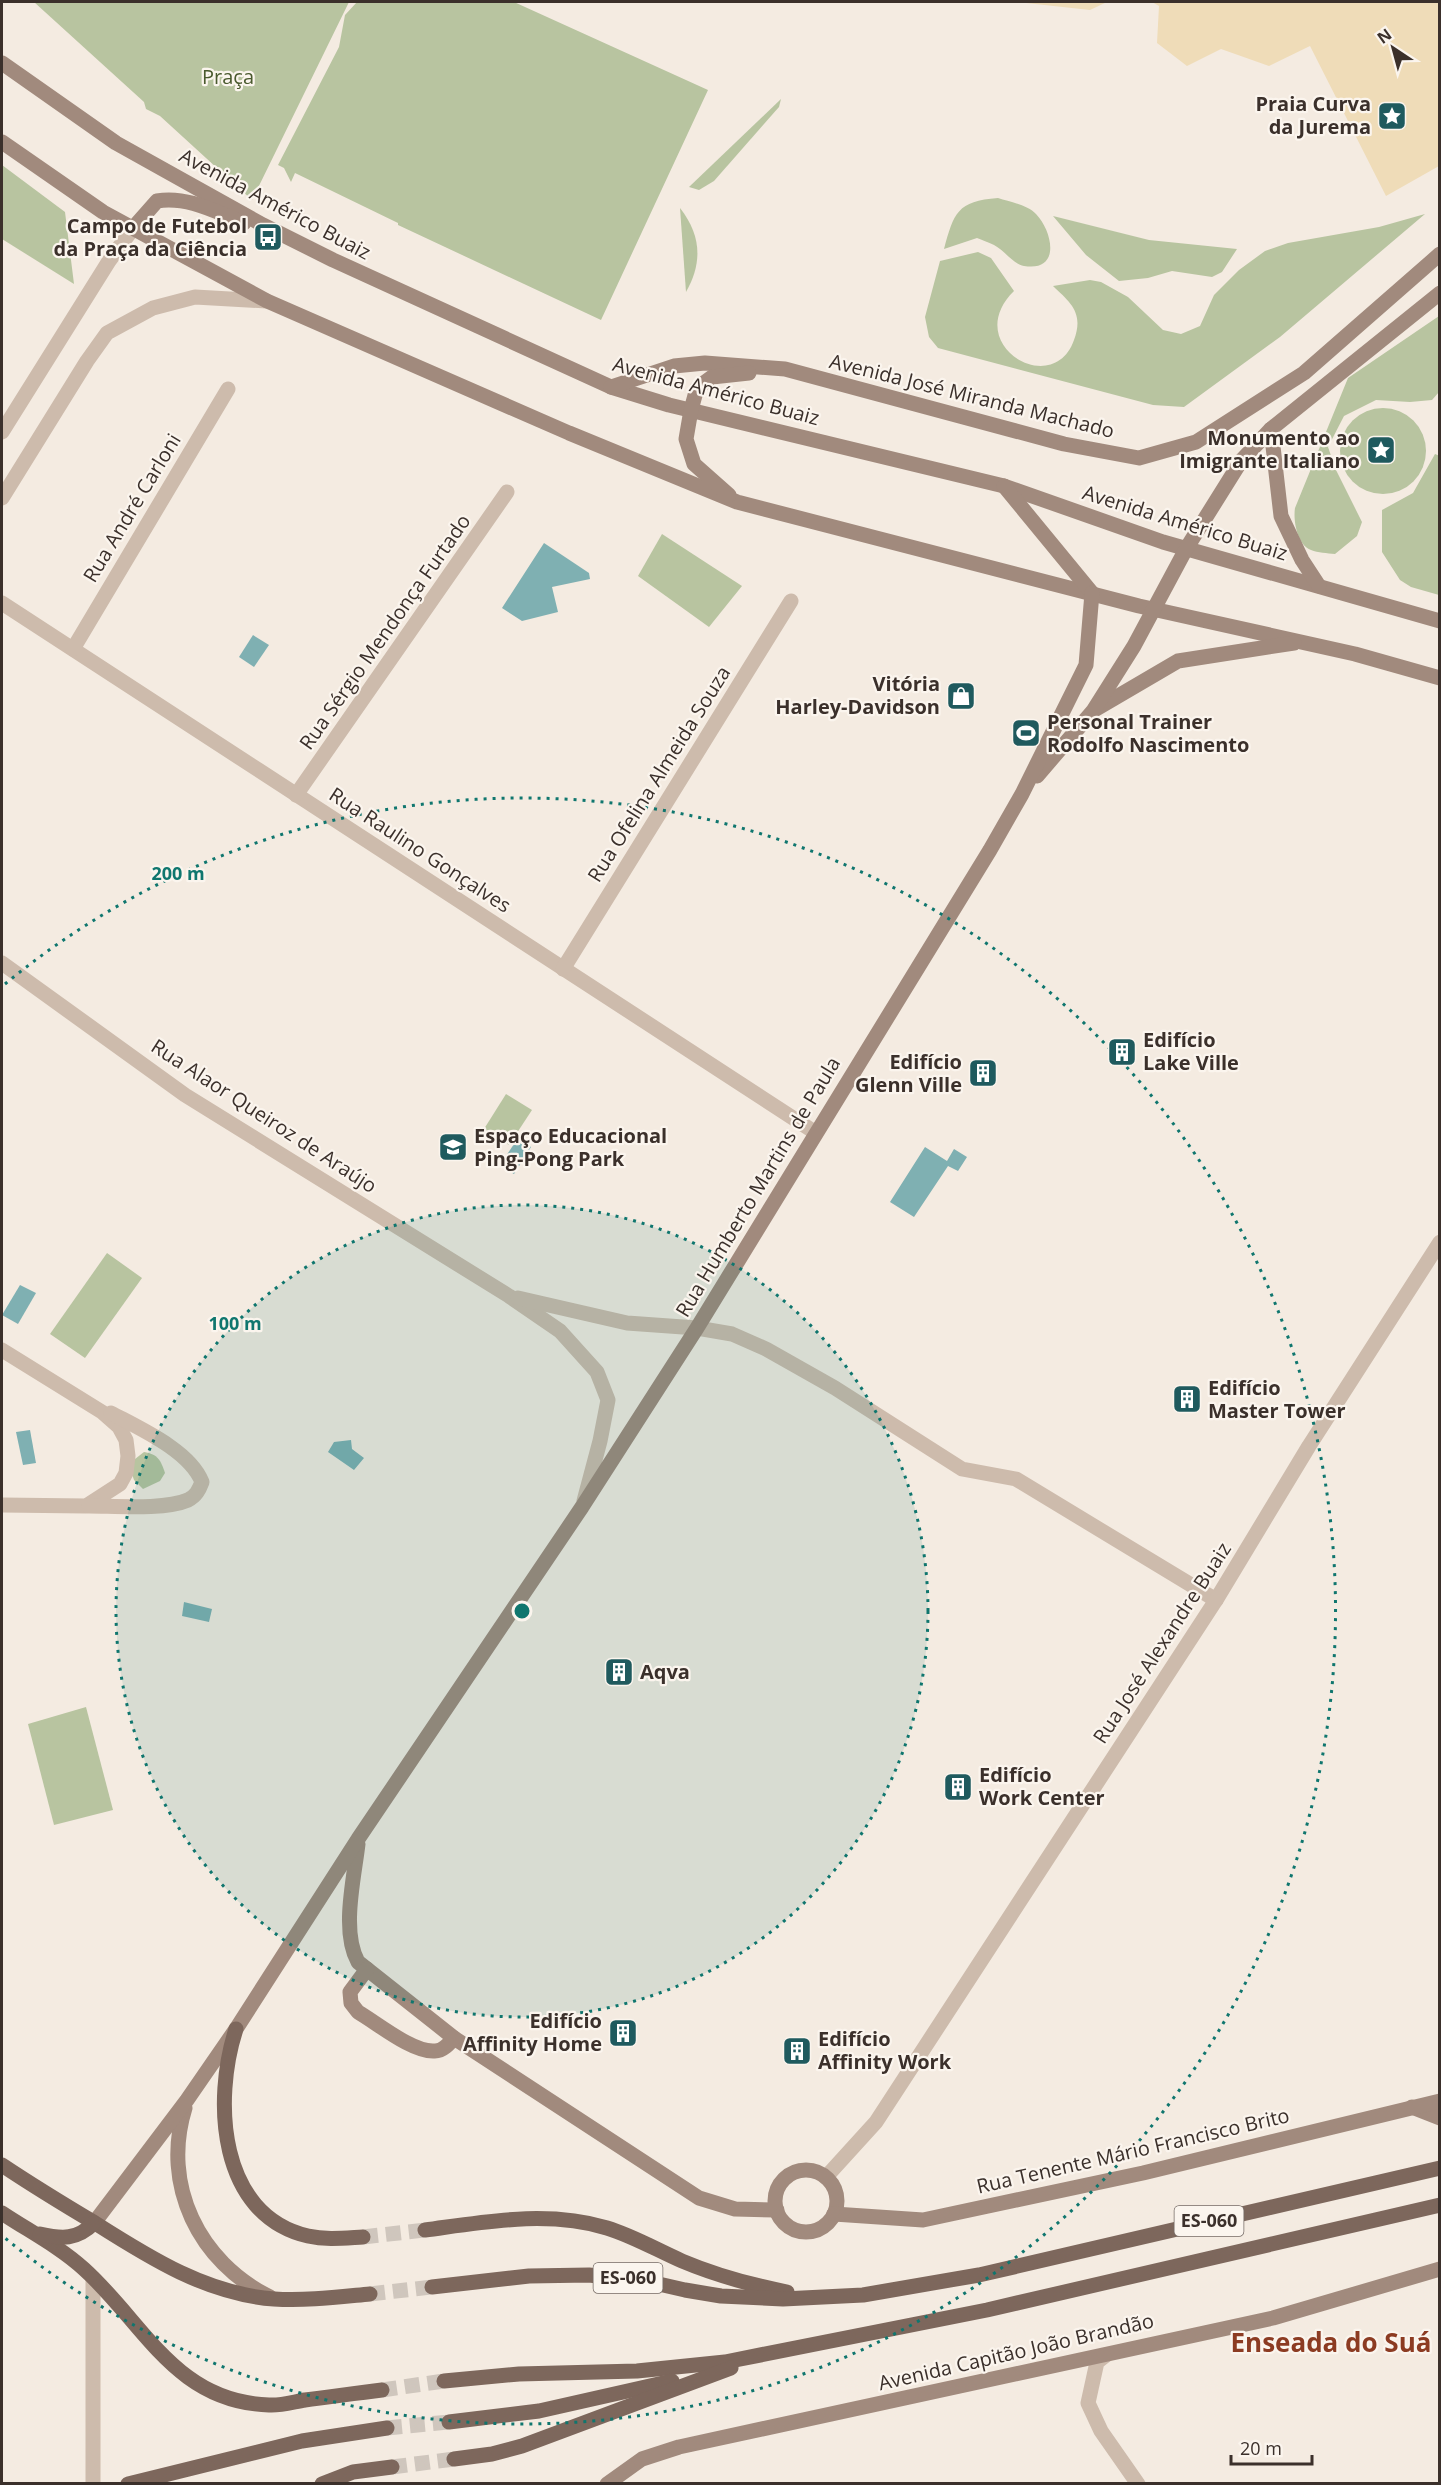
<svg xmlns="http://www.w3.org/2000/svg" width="1441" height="2485" font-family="'Open Sans',sans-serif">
  <rect width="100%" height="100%" fill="#f4ebe1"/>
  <g fill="#b8c4a0">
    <path d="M34,2H349L252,200L160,116L146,109L144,102Z"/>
    <path d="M357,2H514L708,90L601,320L398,225V223L295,173L291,182L284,168L278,165L339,47L345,15Z"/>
    <path d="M781,99L779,107L714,181L699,190L689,187Z"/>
    <path d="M2,165L65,212L74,284L2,239Z"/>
    <path d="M998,198C1010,202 1028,205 1036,214C1053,232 1061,272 1024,266C1013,264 1004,250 994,245C988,242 982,240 977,238L944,249C954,213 957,201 998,198Z"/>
    <path d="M680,208C701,235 703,262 686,292Z"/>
    <path d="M1425,214L1280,337L1184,407L1153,405L938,348L929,337L925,317L940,261L978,252L991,258L1014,291C960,344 1053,400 1074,340C1084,313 1071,303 1053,286L1090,280L1101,282L1128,297L1163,330L1181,334L1200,326L1214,295L1239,270L1265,251L1288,243L1379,227Z"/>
    <path d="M1053,216L1149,240L1237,249L1222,272L1212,277L1172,271L1148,278L1119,281L1086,255Z"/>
    <path d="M1439,316V392L1432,400L1410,402L1376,400L1344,416L1328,447L1336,470L1362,522L1357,536L1335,554C1327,553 1318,553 1311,550C1297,545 1293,520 1295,508L1348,378Z"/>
    <circle cx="1383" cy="451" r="43"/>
    <path d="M1435,454L1440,456L1439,595L1411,587L1400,580L1382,552V510L1413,493Z"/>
    <path d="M662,534L742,586L709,627L638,576Z"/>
    <path d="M506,1094L532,1110L509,1145L484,1129Z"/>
    <path d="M107,1253L142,1278L85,1358L50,1334Z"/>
    <path d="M144,1452C158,1454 161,1461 165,1473L160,1481L143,1489L134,1480L130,1468L135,1459Z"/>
    <path d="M86,1707L113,1810L54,1825L28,1724Z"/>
  </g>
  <g fill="#efdcb8">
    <path d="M1017,2H1107L1090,10Z"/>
    <path d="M1152,2H1439V166L1386,196L1310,46L1269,66L1221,49L1187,66L1157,43L1159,6Z"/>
  </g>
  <g fill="#7fb0b2">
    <path d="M544,543L589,573L590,579L552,587L558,612L522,621L502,608Z"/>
    <path d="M253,635L269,645L254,667L239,657Z"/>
    <path d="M518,1138L531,1147L514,1174L500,1165Z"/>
    <path d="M925,1147L947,1161L954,1149L967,1157L958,1171L948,1166L914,1217L890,1202Z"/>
    <path d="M20,1285L36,1293L18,1324L2,1315Z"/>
    <path d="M30,1430L36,1463L23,1465L16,1432Z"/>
    <path d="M351,1440L352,1449L364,1458L354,1470L328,1452L334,1442Z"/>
    <path d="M184,1602L212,1609L209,1622L182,1616Z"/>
  </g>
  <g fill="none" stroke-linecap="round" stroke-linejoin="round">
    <g stroke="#cfc6bd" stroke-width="15" stroke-dasharray="15 8" stroke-linecap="butt">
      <path d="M363,2237L425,2230"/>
      <path d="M370,2294L432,2287"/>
      <path d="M382,2390L444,2381"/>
      <path d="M387,2428L449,2422"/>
      <path d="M392,2467L454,2459"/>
    </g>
    <g stroke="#cdbbac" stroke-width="15">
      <path d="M2,432L109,261L134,227"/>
      <path d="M2,498L87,361L107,333L153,308L195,297L267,301"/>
      <path d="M2,603L816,1133"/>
      <path d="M73,649L228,389"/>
      <path d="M296,795L507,492"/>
      <path d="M2,963L185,1095L509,1296L560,1331L597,1372L608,1400L600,1441L584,1501"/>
      <path d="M563,969L791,601"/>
      <path d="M518,1298L627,1323L697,1328L732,1334L766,1349L835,1388L962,1469L1016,1479L1216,1600"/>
      <path d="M2,1350L102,1412L119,1427L126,1440L128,1456L126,1473L120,1484L86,1506L2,1505"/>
      <path d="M89,1506C115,1506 165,1510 188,1500C196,1496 199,1490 202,1482C190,1451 141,1429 111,1413"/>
      <path d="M826,2177L876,2122L1216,1600L1309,1446L1440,1242"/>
      <path d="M1106,2355L1097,2362L1088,2403L1101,2431L1138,2484"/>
      <path d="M93,2484V2278"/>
    </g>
    <g stroke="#a18a7d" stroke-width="15">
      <path d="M2,63L116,143L263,225L333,260L611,387L669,405L1004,486L1163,542L1440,621"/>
      <path d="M2,142L103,212L267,301L569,433L737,502L1139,606L1355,654L1440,678"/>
      <path d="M134,227L157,201C188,196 216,212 244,223"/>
      <path d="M611,387L674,366L705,363L785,369L1064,444L1139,458L1196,442L1304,373L1440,254"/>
      <path d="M1271,429L1281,516L1302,560L1319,586"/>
      <path d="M1004,486L1092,593"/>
      <path d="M729,495L694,464L686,439L691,410L697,388L712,377L749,373"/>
      <path d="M1096,709L1178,661L1294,643"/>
      <path d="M1037,776L1093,711L1134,646L1186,549L1241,461L1271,429L1440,293"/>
      <path d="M358,1844C354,1879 341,1931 358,1962L454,2038L699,2198L735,2209L777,2210"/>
      <path d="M367,1969L350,1992L351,2003L358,2012C377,2023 413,2053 435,2051C443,2051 449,2044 454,2038"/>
      <path d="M1412,2107L1440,2118"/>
      <path d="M185,2108C161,2185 199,2262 270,2297"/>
      <circle cx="806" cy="2201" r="31"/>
      <path d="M834,2214L923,2220L1143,2173L1440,2101"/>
      <path d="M94,2223L187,2100L236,2029L358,1839L582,1507L697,1328L990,850L1022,794L1086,665L1092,593"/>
      <path d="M607,2484L642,2459L679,2447L1273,2318L1440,2269"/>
    </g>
    <g stroke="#7d675c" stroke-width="15">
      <path d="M236,2029C213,2100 218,2215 308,2236C326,2240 344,2238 363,2237"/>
      <path d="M2,2165C32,2185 63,2204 95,2223C150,2258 207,2294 274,2299C306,2301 338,2297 370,2294"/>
      <path d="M2,2213C29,2231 60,2247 84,2269C144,2323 175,2402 269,2405C280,2406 293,2402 305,2400C330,2397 356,2393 382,2390"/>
      <path d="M425,2230C485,2222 547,2210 607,2228C633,2236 657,2250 682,2261C715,2275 752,2285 787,2292"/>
      <path d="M40,2234C62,2239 77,2240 94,2223"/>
      <path d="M432,2287L529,2276L589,2275L650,2282L685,2290L721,2296L783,2299L863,2295L979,2275L1440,2168"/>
      <path d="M444,2381L519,2374L637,2371L725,2362L987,2310L1440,2205"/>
      <path d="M449,2422L539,2411L672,2381"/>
      <path d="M454,2459L492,2454L522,2446L731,2368"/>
      <path d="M128,2484L302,2441L387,2428"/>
      <path d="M322,2484L353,2472L392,2467"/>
    </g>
  </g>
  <circle cx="522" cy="1611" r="406" fill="#0f766e" fill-opacity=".12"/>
  <g fill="none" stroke="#0f766e" stroke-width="3" stroke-dasharray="3 6">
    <circle cx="522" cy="1611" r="406"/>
    <path d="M5 984A813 813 0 1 1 5 2238"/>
  </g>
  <defs>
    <g id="sight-square" transform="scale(1.5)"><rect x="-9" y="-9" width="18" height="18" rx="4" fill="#1f5a5e" stroke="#fbf5ee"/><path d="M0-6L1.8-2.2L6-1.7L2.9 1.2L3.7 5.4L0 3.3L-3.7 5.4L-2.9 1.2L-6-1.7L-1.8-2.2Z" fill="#fff"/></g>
    <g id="bus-square" transform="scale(1.5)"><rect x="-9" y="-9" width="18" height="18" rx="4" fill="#1f5a5e" stroke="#fbf5ee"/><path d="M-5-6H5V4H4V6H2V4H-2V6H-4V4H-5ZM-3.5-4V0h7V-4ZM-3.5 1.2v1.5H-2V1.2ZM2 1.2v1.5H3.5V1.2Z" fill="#fff"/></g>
    <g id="shop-square" transform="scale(1.5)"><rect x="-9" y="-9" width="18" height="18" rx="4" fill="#1f5a5e" stroke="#fbf5ee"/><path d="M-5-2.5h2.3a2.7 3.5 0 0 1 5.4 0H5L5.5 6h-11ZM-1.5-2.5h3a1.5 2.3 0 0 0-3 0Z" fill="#fff"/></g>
    <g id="stadium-square" transform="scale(1.5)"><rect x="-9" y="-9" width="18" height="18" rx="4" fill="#1f5a5e" stroke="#fbf5ee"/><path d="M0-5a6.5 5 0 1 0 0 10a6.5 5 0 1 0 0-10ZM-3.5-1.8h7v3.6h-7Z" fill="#fff"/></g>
    <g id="building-square" transform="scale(1.5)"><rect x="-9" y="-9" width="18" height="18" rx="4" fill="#1f5a5e" stroke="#fbf5ee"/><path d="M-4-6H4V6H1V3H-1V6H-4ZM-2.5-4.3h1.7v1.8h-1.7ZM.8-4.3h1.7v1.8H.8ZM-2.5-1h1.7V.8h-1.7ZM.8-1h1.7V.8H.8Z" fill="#fff"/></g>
    <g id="school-square" transform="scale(1.5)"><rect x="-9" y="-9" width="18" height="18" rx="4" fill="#1f5a5e" stroke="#fbf5ee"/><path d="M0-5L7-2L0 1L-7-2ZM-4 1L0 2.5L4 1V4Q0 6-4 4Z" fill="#fff"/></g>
  </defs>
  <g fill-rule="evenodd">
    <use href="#sight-square" x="1392" y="116"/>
    <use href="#bus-square" x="268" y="237"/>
    <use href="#sight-square" x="1381" y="450"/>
    <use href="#shop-square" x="961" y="696"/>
    <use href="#stadium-square" x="1026" y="733"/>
    <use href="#building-square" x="1122" y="1052"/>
    <use href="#building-square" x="983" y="1073"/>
    <use href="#school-square" x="453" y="1147"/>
    <use href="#building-square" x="1187" y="1399"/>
    <use href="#building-square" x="619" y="1672"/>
    <use href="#building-square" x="958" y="1787"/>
    <use href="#building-square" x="623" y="2033"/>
    <use href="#building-square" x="797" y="2051"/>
  </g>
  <g text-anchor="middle" stroke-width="4.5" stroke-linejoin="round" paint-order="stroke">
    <g fill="#fbf5ee" stroke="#756b66" stroke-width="1.5">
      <rect x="1174.5" y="2206" width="69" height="30" rx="4.5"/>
      <rect x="593.5" y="2263" width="69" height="30" rx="4.5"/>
    </g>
    <g font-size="18" font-weight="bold" fill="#3b302b">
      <text x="1209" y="2227">ES-060</text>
      <text x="628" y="2284">ES-060</text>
    </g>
    <g font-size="20" fill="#4a5a2e" stroke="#fbf5ee">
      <text x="228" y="84">Praça</text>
    </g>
    <g font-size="20" font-weight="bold" fill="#3b302b" stroke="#fbf5ee" text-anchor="start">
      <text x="1371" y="111" text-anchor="end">Praia Curva<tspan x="1371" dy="23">da Jurema</tspan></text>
      <text x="247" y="233" text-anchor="end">Campo de Futebol<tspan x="247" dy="23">da Praça da Ciência</tspan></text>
      <text x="1360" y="445" text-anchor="end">Monumento ao<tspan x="1360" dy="23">Imigrante Italiano</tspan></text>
      <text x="940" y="691" text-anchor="end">Vitória<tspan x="940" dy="23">Harley-Davidson</tspan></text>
      <text x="1047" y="729">Personal Trainer<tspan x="1047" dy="23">Rodolfo Nascimento</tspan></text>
      <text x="1143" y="1047">Edifício<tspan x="1143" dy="23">Lake Ville</tspan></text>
      <text x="962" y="1069" text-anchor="end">Edifício<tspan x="962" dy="23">Glenn Ville</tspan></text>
      <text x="474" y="1143">Espaço Educacional<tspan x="474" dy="23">Ping-Pong Park</tspan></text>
      <text x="1208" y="1395">Edifício<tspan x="1208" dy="23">Master Tower</tspan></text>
      <text x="640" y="1679">Aqva</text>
      <text x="979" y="1782">Edifício<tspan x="979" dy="23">Work Center</tspan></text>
      <text x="602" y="2028" text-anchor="end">Edifício<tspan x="602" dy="23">Affinity Home</tspan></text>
      <text x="818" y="2046">Edifício<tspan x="818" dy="23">Affinity Work</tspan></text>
    </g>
    <g font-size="20" fill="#3b302b" stroke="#fbf5ee">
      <text transform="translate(275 204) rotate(28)" y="7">Avenida Américo Buaiz</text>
      <text transform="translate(716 391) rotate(15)" y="7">Avenida Américo Buaiz</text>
      <text transform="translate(972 396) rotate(14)" y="7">Avenida José Miranda Machado</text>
      <text transform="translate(132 508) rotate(-59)" y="7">Rua André Carloni</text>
      <text transform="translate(1185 523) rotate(17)" y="7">Avenida Américo Buaiz</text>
      <text transform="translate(385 632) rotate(-55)" y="7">Rua Sérgio Mendonça Furtado</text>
      <text transform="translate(659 774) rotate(-58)" y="7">Rua Ofelina Almeida Souza</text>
      <text transform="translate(420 850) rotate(33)" y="7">Rua Raulino Gonçalves</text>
      <text transform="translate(264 1116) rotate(33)" y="7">Rua Alaor Queiroz de Araújo</text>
      <text transform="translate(758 1187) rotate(-59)" y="7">Rua Humberto Martins de Paula</text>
      <text transform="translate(1162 1643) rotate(-57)" y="7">Rua José Alexandre Buaiz</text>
      <text transform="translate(1133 2151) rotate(-13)" y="7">Rua Tenente Mário Francisco Brito</text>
      <text transform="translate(1016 2352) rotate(-13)" y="7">Avenida Capitão João Brandão</text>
    </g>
    <g font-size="26" font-weight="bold" fill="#8c3b22" stroke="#fbf5ee">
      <text x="1331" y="2352">Enseada do Suá</text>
    </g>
  </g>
  <circle cx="522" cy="1611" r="9" fill="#0f766e" stroke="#fbf5ee" stroke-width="3"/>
  <g font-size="18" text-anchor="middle" font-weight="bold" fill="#0f766e" stroke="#fbf5ee" stroke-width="4.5" stroke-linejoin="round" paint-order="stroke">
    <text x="178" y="880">200 m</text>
    <text x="235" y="1330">100 m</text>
  </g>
  <rect width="1441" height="2485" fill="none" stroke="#3b302b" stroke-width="6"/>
  <g transform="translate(1393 48) rotate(324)" stroke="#fbf5ee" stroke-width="4.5" paint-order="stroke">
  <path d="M0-4.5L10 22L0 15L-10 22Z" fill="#3b302b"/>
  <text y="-9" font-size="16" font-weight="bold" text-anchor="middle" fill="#3b302b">N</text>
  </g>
  <path d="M1231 2455v9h81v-9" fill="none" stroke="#3b302b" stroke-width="3"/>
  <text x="1240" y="2455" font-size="18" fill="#3b302b" stroke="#fbf5ee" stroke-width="4.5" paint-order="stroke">20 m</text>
</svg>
